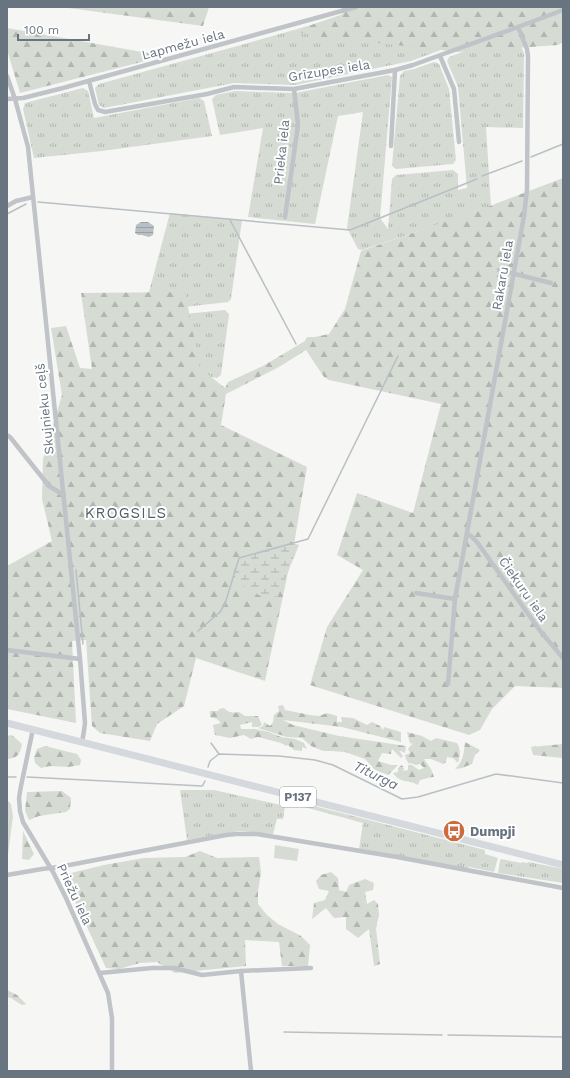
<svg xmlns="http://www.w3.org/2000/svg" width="570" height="1078" font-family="'Work Sans',sans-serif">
  <defs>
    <pattern id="grass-tufts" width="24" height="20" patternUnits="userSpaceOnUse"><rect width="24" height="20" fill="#d6dbd4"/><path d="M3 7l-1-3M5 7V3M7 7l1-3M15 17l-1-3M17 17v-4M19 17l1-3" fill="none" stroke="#b2b6b1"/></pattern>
    <pattern id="forest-firs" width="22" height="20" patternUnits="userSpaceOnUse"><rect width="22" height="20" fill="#d6dbd4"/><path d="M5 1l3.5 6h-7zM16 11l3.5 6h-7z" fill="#b2b6b1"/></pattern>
    <pattern id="wetland-marsh" width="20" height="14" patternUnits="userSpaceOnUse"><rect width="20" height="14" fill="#d6dbd4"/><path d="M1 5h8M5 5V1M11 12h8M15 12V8" fill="none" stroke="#b2b6b1"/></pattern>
    <pattern id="water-rules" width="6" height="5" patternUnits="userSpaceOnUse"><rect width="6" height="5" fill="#b8c0c5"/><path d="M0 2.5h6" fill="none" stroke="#9aa1a5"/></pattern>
  </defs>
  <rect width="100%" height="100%" fill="#f6f6f4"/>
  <g fill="url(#grass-tufts)">
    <path d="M375,7L495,30L411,61L295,85L234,83L104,108L99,105L95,88L99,84L241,45Z"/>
    <path d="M511,34L516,36L524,53L523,128L486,127L491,207L362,250L358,249L347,228L363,112L338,116L315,224L248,217L263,128L220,135L212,99L216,95L235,91L295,93L388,75L392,77L380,218L388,229L392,179L396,175L453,170L458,174V190L467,188L458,87L447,61L449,57Z"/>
    <path d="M434,62L439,64L449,89L456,160L453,164L396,169L392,166L400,76L404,71L414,69Z"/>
    <path d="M83,88L88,91L94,118L199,98L204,101L212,136L102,151L34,158L23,109L25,103Z"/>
    <path d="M170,213L242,220L231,299L228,302L149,311L145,307Z"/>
    <path d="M225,310L229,314L221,375L217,378L135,365L145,318Z"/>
    <path d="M180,790H214L285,806L283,819H277L273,834L239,831L187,840Z"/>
    <path d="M287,799L485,850V854L498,858L494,872L469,867L467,869L359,849L363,823L286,802Z"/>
    <path d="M501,859L521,863L522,862L527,863L529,862L563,869V883L498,873L500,860Z"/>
  </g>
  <g fill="url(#forest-firs)">
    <path d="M61,7H209L203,26Z"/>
    <path d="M341,7H563V42L558,45L459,52L315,36L294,31L343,14Z"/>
    <path d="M7,28L165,56L20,93L7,50Z"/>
    <path d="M563,178V688L515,686L492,709L480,730L469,735L310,685L327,627L363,570L337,555L357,493L413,513L441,404L329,380L324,377L306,350L279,367L226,394L221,425L307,467L294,544L265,681L196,658L184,706L157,724L150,741L100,733L92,726L86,640L72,641L76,723L7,709V566L52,541L42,499L43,459L62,395L51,328L66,326L80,368L92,369L81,293L185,292L200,368L225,388L228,382L263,366L305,341L307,337H315L329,334L345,309L361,251L479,210Z"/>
    <path d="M283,705L285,710L310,715L319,716L327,713L337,716V722H342L341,717L353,718L367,725L372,722L380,726L383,730L384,727L401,732V742L342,727L283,720L293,725L339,736L406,746L405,753L401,751H399L403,756L401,758L392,749L391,754L382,753L378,761L391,765H398L388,775L375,770L365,759L345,752L331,751H323L311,746L302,738L287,737L258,728L263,726L264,722L270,726L273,722L274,715L279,711L278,706Z"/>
    <path d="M224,708C229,713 232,713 239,712L245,716H258L262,725L258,727H252V722L240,725L241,729H255L269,732L281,737L295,739L304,743L307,749L302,747V751L294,750L288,745L286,746L281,743L258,737L251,739L244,735L230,738L215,735L213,725L221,723L217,719L210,717V711H218L219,709Z"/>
    <path d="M407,732L422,736L431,741L436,738L457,743C461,750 460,755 458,763L453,758L447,757L446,762L443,764L431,759H424L431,769L434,777L428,778L420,780L418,785C408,779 401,784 393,773L398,772V768L402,765L404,769L403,771L408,770V765H412L419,770L424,768L420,764L416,765L410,763L409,764L406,759L405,755L410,753L408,749L411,745L413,744L410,743Z"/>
    <path d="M12,735L22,744C20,754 18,758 7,759V736Z"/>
    <path d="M465,742L480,750L475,755L472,764L462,768L455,769C463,762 464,753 465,742Z"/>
    <path d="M563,744V758L533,755L531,747Z"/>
    <path d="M45,746L77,754L81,760L80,765L68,767L50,766L41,768L35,763L34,757L37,749Z"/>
    <path d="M62,791L71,798L70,809L66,812L39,816L29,820L25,811L27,792Z"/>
    <path d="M7,800L11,804L13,816L7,862Z"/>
    <path d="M23,831L34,854L29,860L22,859Z"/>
    <path d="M200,851L217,858L259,857L261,872L258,892V904L267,915L278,924L301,936L310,945L308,966H282L279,942L245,940L246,966L175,973L157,962L140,963L119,969L106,968L63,875L104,865L144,858L185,857Z"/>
    <path d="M331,872L338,878L339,890L346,892L349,885L365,879L374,883L373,890L365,892L367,904L374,900L378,904L379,915L376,928L380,964L374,966L369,929L358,938L346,929V917L334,918L326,908L312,919L314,903L325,900L329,891L319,889L316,881L321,875Z"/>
    <path d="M7,990L17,995L26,1004L22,1005L11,998L7,997Z"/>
  </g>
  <path fill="url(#wetland-marsh)" d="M294,544L299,545L278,596L267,600L242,585L233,574L236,564L246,554Z"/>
  <path fill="#d6dbd4" d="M275,845L299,849L297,861L274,858Z"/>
  <path fill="url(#water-rules)" d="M141,222H148L154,226L153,235L149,237L142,235H138L135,233L136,225Z"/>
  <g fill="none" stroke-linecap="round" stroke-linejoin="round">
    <g stroke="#b8c0c5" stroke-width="1.5">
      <path d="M531,157L563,144"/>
      <path d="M482,176L522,161"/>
      <path d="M38,202L350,230L477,179"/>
      <path d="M7,214L26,204"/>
      <path d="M230,220L296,344"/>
      <path d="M76,570L83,644"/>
      <path d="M198,631L220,612L225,604L239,558L308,539L398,356"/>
      <path d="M211,743L219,754"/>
      <path d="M208,767L210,761L219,754L279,756L315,760L333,765L402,799L418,797L496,774L563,783"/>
      <path d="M7,777H16"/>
      <path d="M27,777L202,786L203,785L205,781"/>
      <path d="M284,1032L442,1035"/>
      <path d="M448,1035L563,1037"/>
    </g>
    <g stroke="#c0c3c7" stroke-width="4.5">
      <path d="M440,56L454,89L459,142"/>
      <path d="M7,76L15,99L28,147L43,293L80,659L85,723L84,731L82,742"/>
      <path d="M89,81L95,104L98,110L105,112L207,94L234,87L294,89L395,70L413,65L518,27L563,10"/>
      <path d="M7,99L23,98L63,88L356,7"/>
      <path d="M391,146L395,70"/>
      <path d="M7,206L16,201L33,197"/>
      <path d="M285,217L298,125L294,89"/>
      <path d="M499,270L551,283"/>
      <path d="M7,435L10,437L49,486L64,495"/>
      <path d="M467,535L471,536L477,542L541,632L563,658"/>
      <path d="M416,593L455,599"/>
      <path d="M7,650L80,659"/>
      <path d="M448,684L455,599L524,216L527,189L528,56L527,49L518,27"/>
      <path d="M33,729L21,786L19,798L20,811L23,822L53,872L66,898L108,993L112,1018V1071"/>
      <path d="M7,875L42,869L59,867L226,835L236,834H257L397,857L563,888"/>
      <path d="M241,971L251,1071"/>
      <path d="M100,973L152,968H174L202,975L241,971L311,968"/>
    </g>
    <path stroke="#d5d8dc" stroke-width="7" d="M7,723L563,865"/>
  </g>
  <defs>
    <g id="bus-disc" transform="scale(1.15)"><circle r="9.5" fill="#cc6b3e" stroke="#fff"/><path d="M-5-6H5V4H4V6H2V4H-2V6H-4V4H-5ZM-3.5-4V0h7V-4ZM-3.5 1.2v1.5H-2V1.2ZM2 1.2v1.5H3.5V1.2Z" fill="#fff"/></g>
  </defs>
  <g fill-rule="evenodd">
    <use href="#bus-disc" x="454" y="831"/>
  </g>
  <g text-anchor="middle" stroke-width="4" stroke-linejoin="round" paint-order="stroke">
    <rect fill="#fff" stroke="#969ea7" stroke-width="1" x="280" y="787" width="36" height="20" rx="3"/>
    <g font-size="12" font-weight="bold" fill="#697481">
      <text x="298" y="801">P137</text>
    </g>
    <g font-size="13" fill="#697481" stroke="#fff">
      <text transform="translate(183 44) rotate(-15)" y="5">Lapmežu iela</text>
      <text transform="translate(329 70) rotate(-9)" y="5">Grīzupes iela</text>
      <text transform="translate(281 152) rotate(-84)" y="5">Prieka iela</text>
      <text transform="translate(502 275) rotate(-80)" y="5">Rakaru iela</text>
      <text transform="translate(44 409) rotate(-96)" y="5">Skujnieku ceļš</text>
      <text transform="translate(524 589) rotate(55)" y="5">Čiekuru iela</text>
      <text transform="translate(75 894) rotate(65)" y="5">Priežu iela</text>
    </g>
    <g font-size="13" font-weight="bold" fill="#697481" stroke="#fff" text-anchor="start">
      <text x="470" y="836">Dumpji</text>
    </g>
    <g font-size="14" font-style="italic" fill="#65747d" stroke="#fff">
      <text transform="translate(376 775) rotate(26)" y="5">Titurga</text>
    </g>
    <g font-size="15" letter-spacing="1" fill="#565e67" stroke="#fff">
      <text x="126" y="518">KROGSILS</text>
    </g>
  </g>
  <rect width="570" height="1078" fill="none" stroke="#697481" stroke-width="16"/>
  <path d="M18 34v6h71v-6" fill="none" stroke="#697481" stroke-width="2"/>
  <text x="24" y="34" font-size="12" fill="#697481" stroke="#ffffff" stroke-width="3" paint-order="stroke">100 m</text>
</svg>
